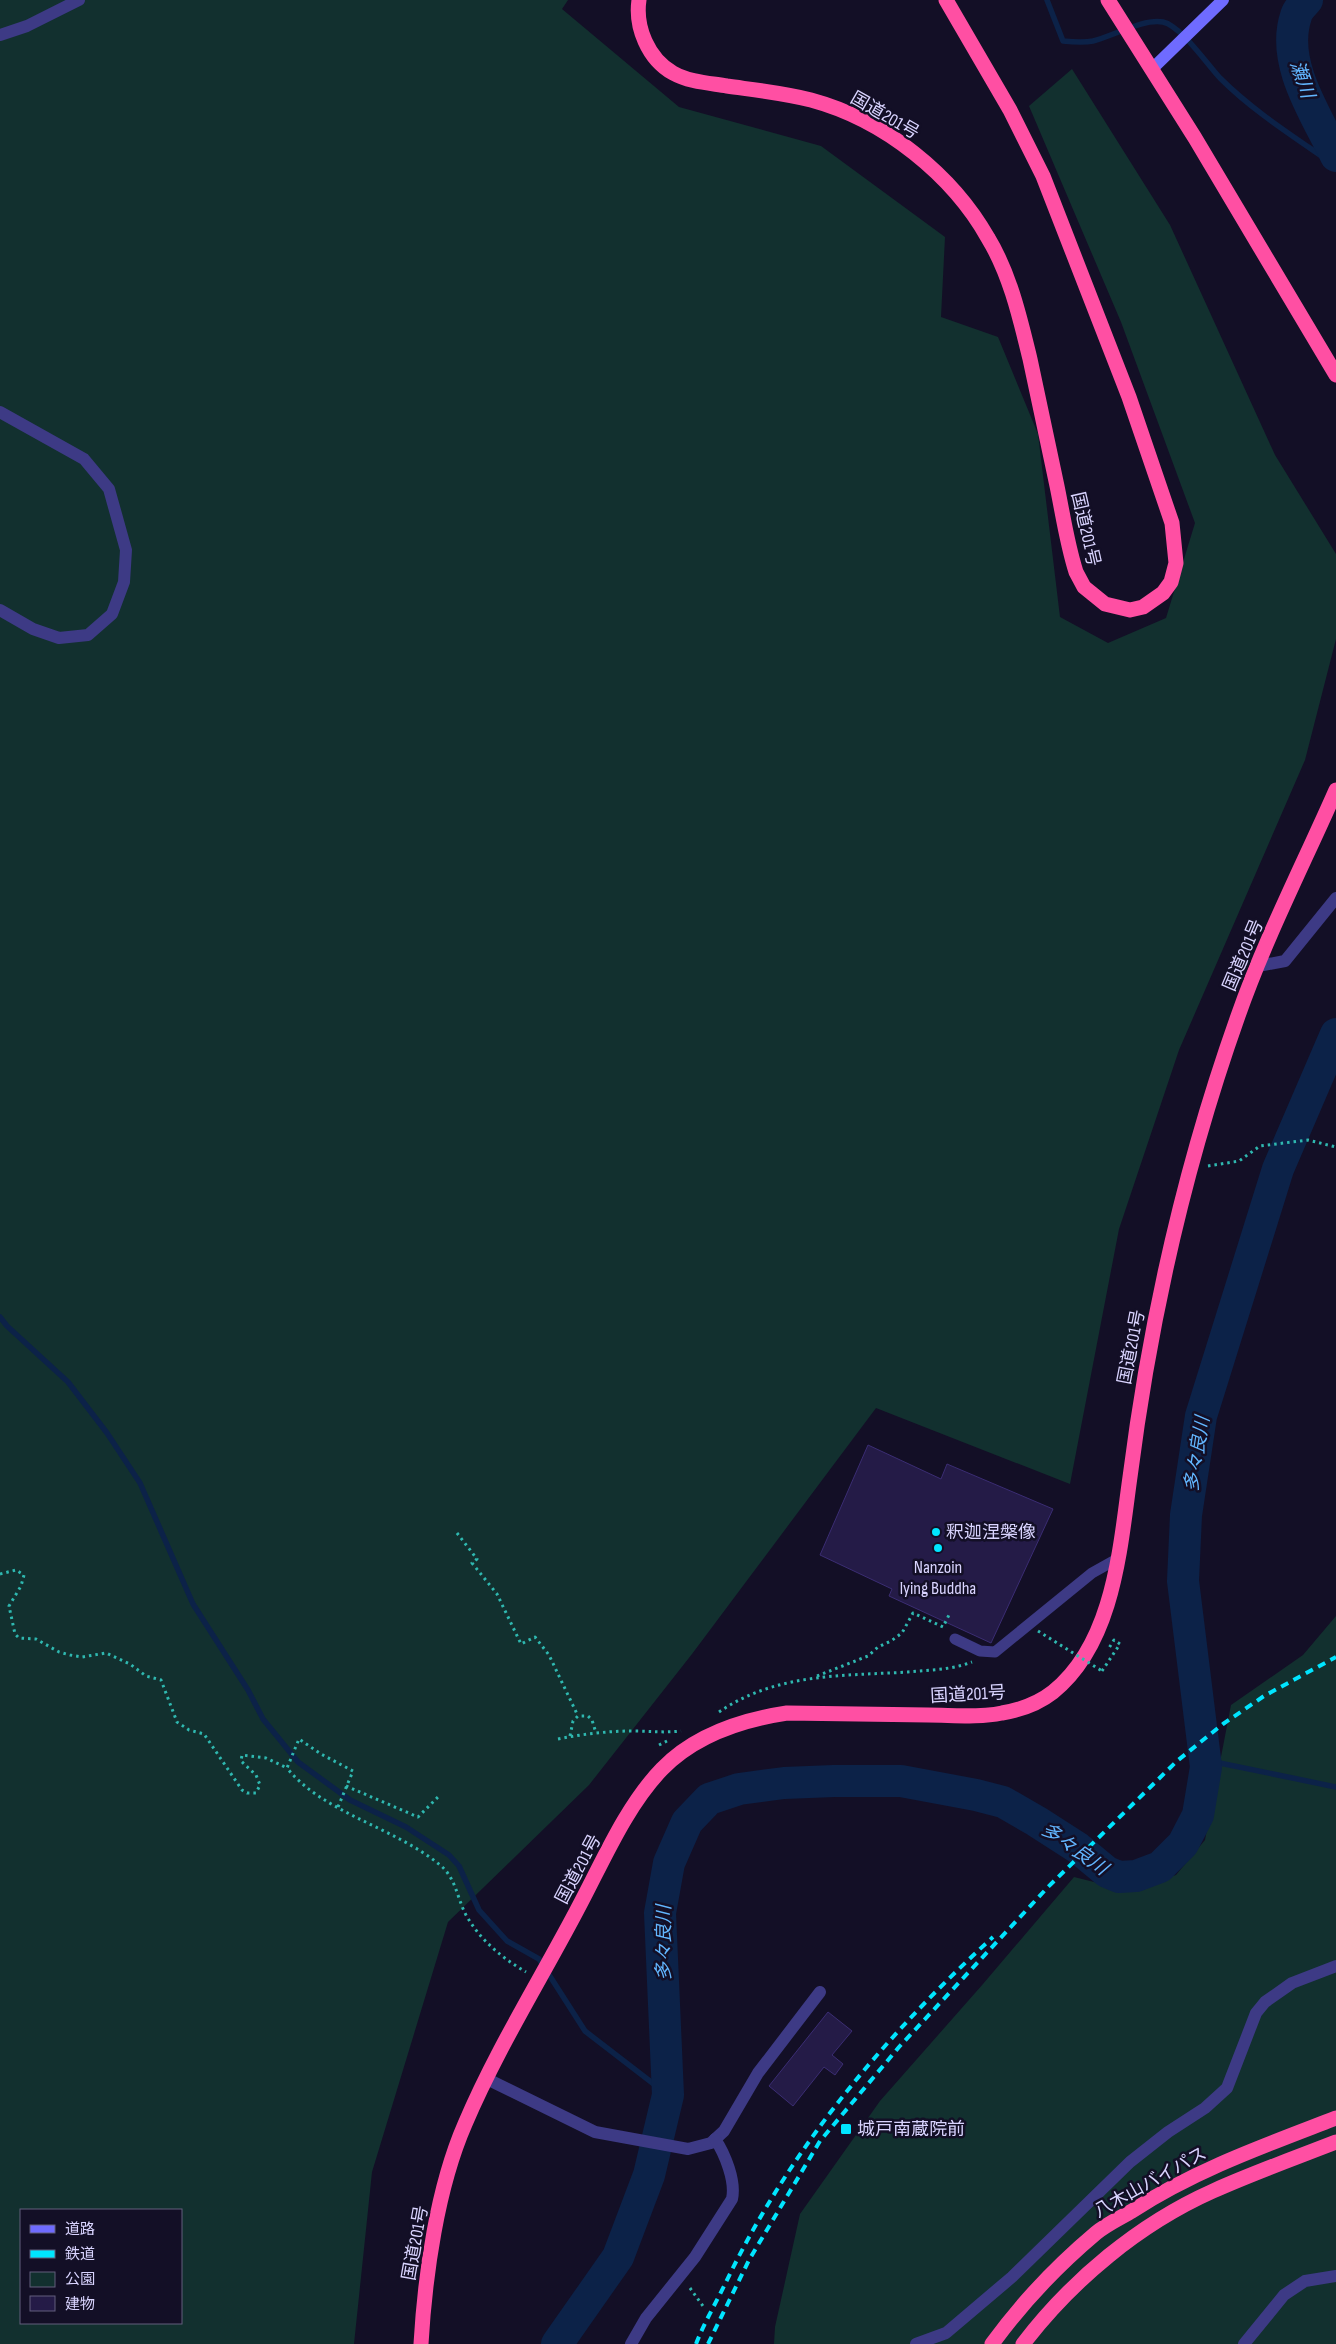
<svg xmlns="http://www.w3.org/2000/svg" width="1336" height="2344" font-family="'Sofia Sans Condensed','Noto Sans JP',sans-serif">
  <rect width="100%" height="100%" fill="#130f26"/>
  <g fill="#12302f" fill-rule="evenodd">
    <path d="M0,0H568L562,9L679,107L821,146L945,237L941,317L998,337L1038,434L1060,617L1108,643L1166,618L1195,523L1121,322L1029,106L1072,69L1170,225L1275,455L1336,554V639L1305,760L1179,1050L1119,1229L1070,1484L876,1408L692,1654L589,1785L448,1922L372,2172L354,2344H0ZM21,2210H181V2323H21Z"/>
    <path d="M1336,1616V2344H774L775,2327L800,2214L880,2101L983,1984L1074,1877L1126,1890L1176,1875L1205,1840L1231,1705L1303,1655Z"/>
  </g>
  <g fill="none" stroke-linecap="round" stroke-linejoin="round">
    <g stroke="#0c2248" stroke-width="5.5">
      <path d="M1047,0L1063,41C1073,42 1083,43 1093,41C1113,36 1144,18 1163,22C1181,26 1207,64 1220,78C1254,112 1296,138 1336,166"/>
      <path d="M0,1317L7,1326L68,1382L107,1433L140,1483L193,1604L248,1690L263,1719L298,1762L350,1800L406,1827L449,1855L459,1866L479,1910L507,1941L539,1959L585,2031L668,2095"/>
      <path d="M1205,1760L1336,1787"/>
    </g>
    <g stroke="#0c2248" stroke-width="32">
      <path d="M1307,0C1303,5 1297,10 1296,16C1280,63 1317,116 1336,156"/>
      <path d="M557,2344L618,2257L649,2175L668,2095L660,1913L669,1863L687,1822L709,1799L739,1789L784,1783L834,1781H901L976,1795L1003,1802L1036,1821L1078,1848L1107,1872L1119,1877L1136,1876L1160,1867L1183,1844L1198,1815L1206,1767L1183,1581L1186,1515L1201,1416L1278,1169L1336,1034"/>
    </g>
  </g>
  <g fill="#241b47" stroke="#3b2d73">
    <path d="M868,1445L941,1479L947,1464L1053,1509L991,1643L889,1596L892,1589L820,1555Z"/>
    <path d="M828,2012L852,2031L832,2055L843,2064L835,2075L824,2067L793,2106L769,2086Z"/>
  </g>
  <g fill="none" stroke-linecap="round" stroke-linejoin="round">
    <g stroke="#2fb8b0" stroke-width="3" stroke-dasharray="2.5 4" stroke-linecap="butt">
      <path d="M1208,1166L1239,1161L1260,1146L1308,1140L1336,1147"/>
      <path d="M457,1533L477,1559L472,1563L497,1594L521,1644L535,1637L549,1655L578,1716"/>
      <path d="M0,1574L16,1570L24,1575L21,1586L9,1606L15,1634L19,1638L36,1639L59,1652L70,1655L82,1657L106,1653L130,1664L146,1676L161,1680L177,1722L189,1730L204,1734L242,1790L247,1793H256L260,1785L256,1775L241,1761L242,1755L266,1758L287,1768"/>
      <path d="M1102,1671L1120,1644L1114,1640L1109,1648"/>
      <path d="M817,1676L868,1656L878,1647L891,1641L902,1633L913,1613L943,1627L949,1615"/>
      <path d="M719,1712C776,1673 841,1676 908,1672C929,1670 951,1670 972,1662"/>
      <path d="M570,1736L573,1721L578,1716H588L592,1720L596,1733"/>
      <path d="M558,1739C583,1734 608,1731 633,1731C650,1731 664,1733 681,1731"/>
      <path d="M659,1745L667,1741"/>
      <path d="M346,1786L418,1817L439,1796"/>
      <path d="M338,1807L353,1771L321,1754L299,1739L287,1768C323,1813 394,1827 440,1865C456,1878 457,1898 466,1915C480,1940 502,1958 526,1972"/>
      <path d="M690,2288L703,2306"/>
    </g>
    <path stroke="#3d3a85" stroke-width="11" d="M955,1639L980,1651L995,1652L1092,1573L1117,1559"/>
    <g stroke="#3d3a85" stroke-width="12">
      <path d="M0,35L27,26L79,0"/>
      <path d="M0,412L84,459L109,489L126,550L124,582L112,614L88,635L59,638L33,629L0,610"/>
      <path d="M1258,966L1285,961L1336,898"/>
      <path d="M487,2079L595,2132L688,2149L711,2143L724,2131L758,2073L820,1992"/>
      <path d="M631,2344L646,2318L695,2257L732,2199C736,2181 725,2154 715,2139"/>
      <path d="M916,2344L946,2333L1012,2277L1130,2162L1168,2132L1205,2108L1227,2088L1256,2013L1265,2002L1292,1983L1336,1966"/>
      <path d="M1244,2344L1284,2295L1305,2281L1336,2276"/>
    </g>
    <path stroke="#6f6bff" stroke-width="12" d="M1152,69L1223,0"/>
    <g stroke="#ff4fa3" stroke-width="15">
      <path d="M639,0C635,27 648,59 673,73C689,82 709,83 727,86C755,90 783,93 811,100C848,110 884,129 914,153C943,176 970,206 988,238C1010,274 1020,318 1030,359C1039,401 1048,443 1057,486C1063,515 1067,544 1076,572L1084,587L1105,604L1130,610L1143,607L1163,593L1171,582L1176,563L1172,523L1129,397L1043,176L1010,110L946,0"/>
      <path d="M1108,0L1195,138L1336,375"/>
      <path d="M421,2344C425,2275 437,2188 465,2124C496,2051 539,1982 576,1912C601,1866 625,1807 662,1769C695,1735 741,1720 787,1713C834,1714 881,1714 928,1715C952,1715 978,1718 1002,1713C1020,1710 1039,1703 1053,1692C1114,1643 1120,1548 1130,1477C1150,1320 1185,1165 1238,1016C1265,939 1303,865 1336,790"/>
      <path d="M992,2344C1021,2304 1058,2265 1096,2233C1107,2224 1120,2218 1132,2211C1195,2170 1266,2145 1336,2118"/>
      <path d="M1023,2344C1072,2280 1139,2224 1213,2191C1253,2173 1295,2158 1336,2142"/>
    </g>
    <g stroke="#00e5ff" stroke-width="4" stroke-dasharray="8 6" stroke-linecap="butt">
      <path d="M696,2344C704,2323 716,2303 726,2282C790,2149 883,2037 993,1937"/>
      <path d="M708,2344L749,2260L820,2141L899,2047L1048,1887L1177,1761L1223,1724L1264,1696L1336,1657"/>
    </g>
    <path stroke="#2fb8b0" stroke-width="3" stroke-dasharray="2.5 4" stroke-linecap="butt" d="M1038,1631L1102,1671"/>
  </g>
  <g fill="#00e5ff" stroke="#130f26" stroke-width="2">
    <circle cx="936" cy="1532" r="5"/>
    <circle cx="938" cy="1548" r="5"/>
    <rect x="840" y="2123" width="12" height="12" rx="2.5"/>
  </g>
  <g text-anchor="middle" stroke-width="5" stroke-linejoin="round" paint-order="stroke">
    <g font-size="18" fill="#d9d4ff" stroke="#130f26">
      <text transform="translate(885 115) rotate(30)" y="6">国道201号</text>
      <text transform="translate(1086 529) rotate(77)" y="6">国道201号</text>
      <text transform="translate(1243 955) rotate(-67)" y="6">国道201号</text>
      <text transform="translate(1131 1347) rotate(-79)" y="6">国道201号</text>
      <text transform="translate(968 1694) rotate(-3)" y="6">国道201号</text>
      <text transform="translate(578 1869) rotate(-62)" y="6">国道201号</text>
      <text transform="translate(1150 2182) rotate(-29)" y="6">八木山バイパス</text>
      <text transform="translate(415 2243) rotate(-80)" y="6">国道201号</text>
    </g>
    <g font-size="18" fill="#d9d4ff" stroke="#130f26" text-anchor="start">
      <text x="946" y="1538">釈迦涅槃像</text>
      <text x="938" y="1573" text-anchor="middle">Nanzoin<tspan x="938" dy="21">lying Buddha</tspan></text>
      <text x="857" y="2135">城戸南蔵院前</text>
    </g>
    <g font-size="19" font-style="italic" fill="#62b6ff" stroke="#130f26">
      <text transform="translate(1303 79) rotate(71)" y="7">瀬川</text>
      <text transform="translate(1196 1454) rotate(-81)" y="7">多々良川</text>
      <text transform="translate(1075 1848) rotate(35)" y="7">多々良川</text>
      <text transform="translate(663 1943) rotate(-90)" y="7">多々良川</text>
    </g>
  </g>
  <rect x="20" y="2209" width="162" height="115" fill="#130f26" stroke="#625e7d"/>
  <rect x="30" y="2225" width="25" height="8" fill="#6f6bff" stroke="#625e7d"/>
  <text x="65" y="2234" font-size="15" fill="#d9d4ff">道路</text>
  <rect x="30" y="2250" width="25" height="8" fill="#00e5ff" stroke="#625e7d"/>
  <text x="65" y="2259" font-size="15" fill="#d9d4ff">鉄道</text>
  <rect x="30" y="2272" width="25" height="15" fill="#12302f" stroke="#625e7d"/>
  <text x="65" y="2284" font-size="15" fill="#d9d4ff">公園</text>
  <rect x="30" y="2296" width="25" height="15" fill="#241b47" stroke="#625e7d"/>
  <text x="65" y="2309" font-size="15" fill="#d9d4ff">建物</text>
</svg>
